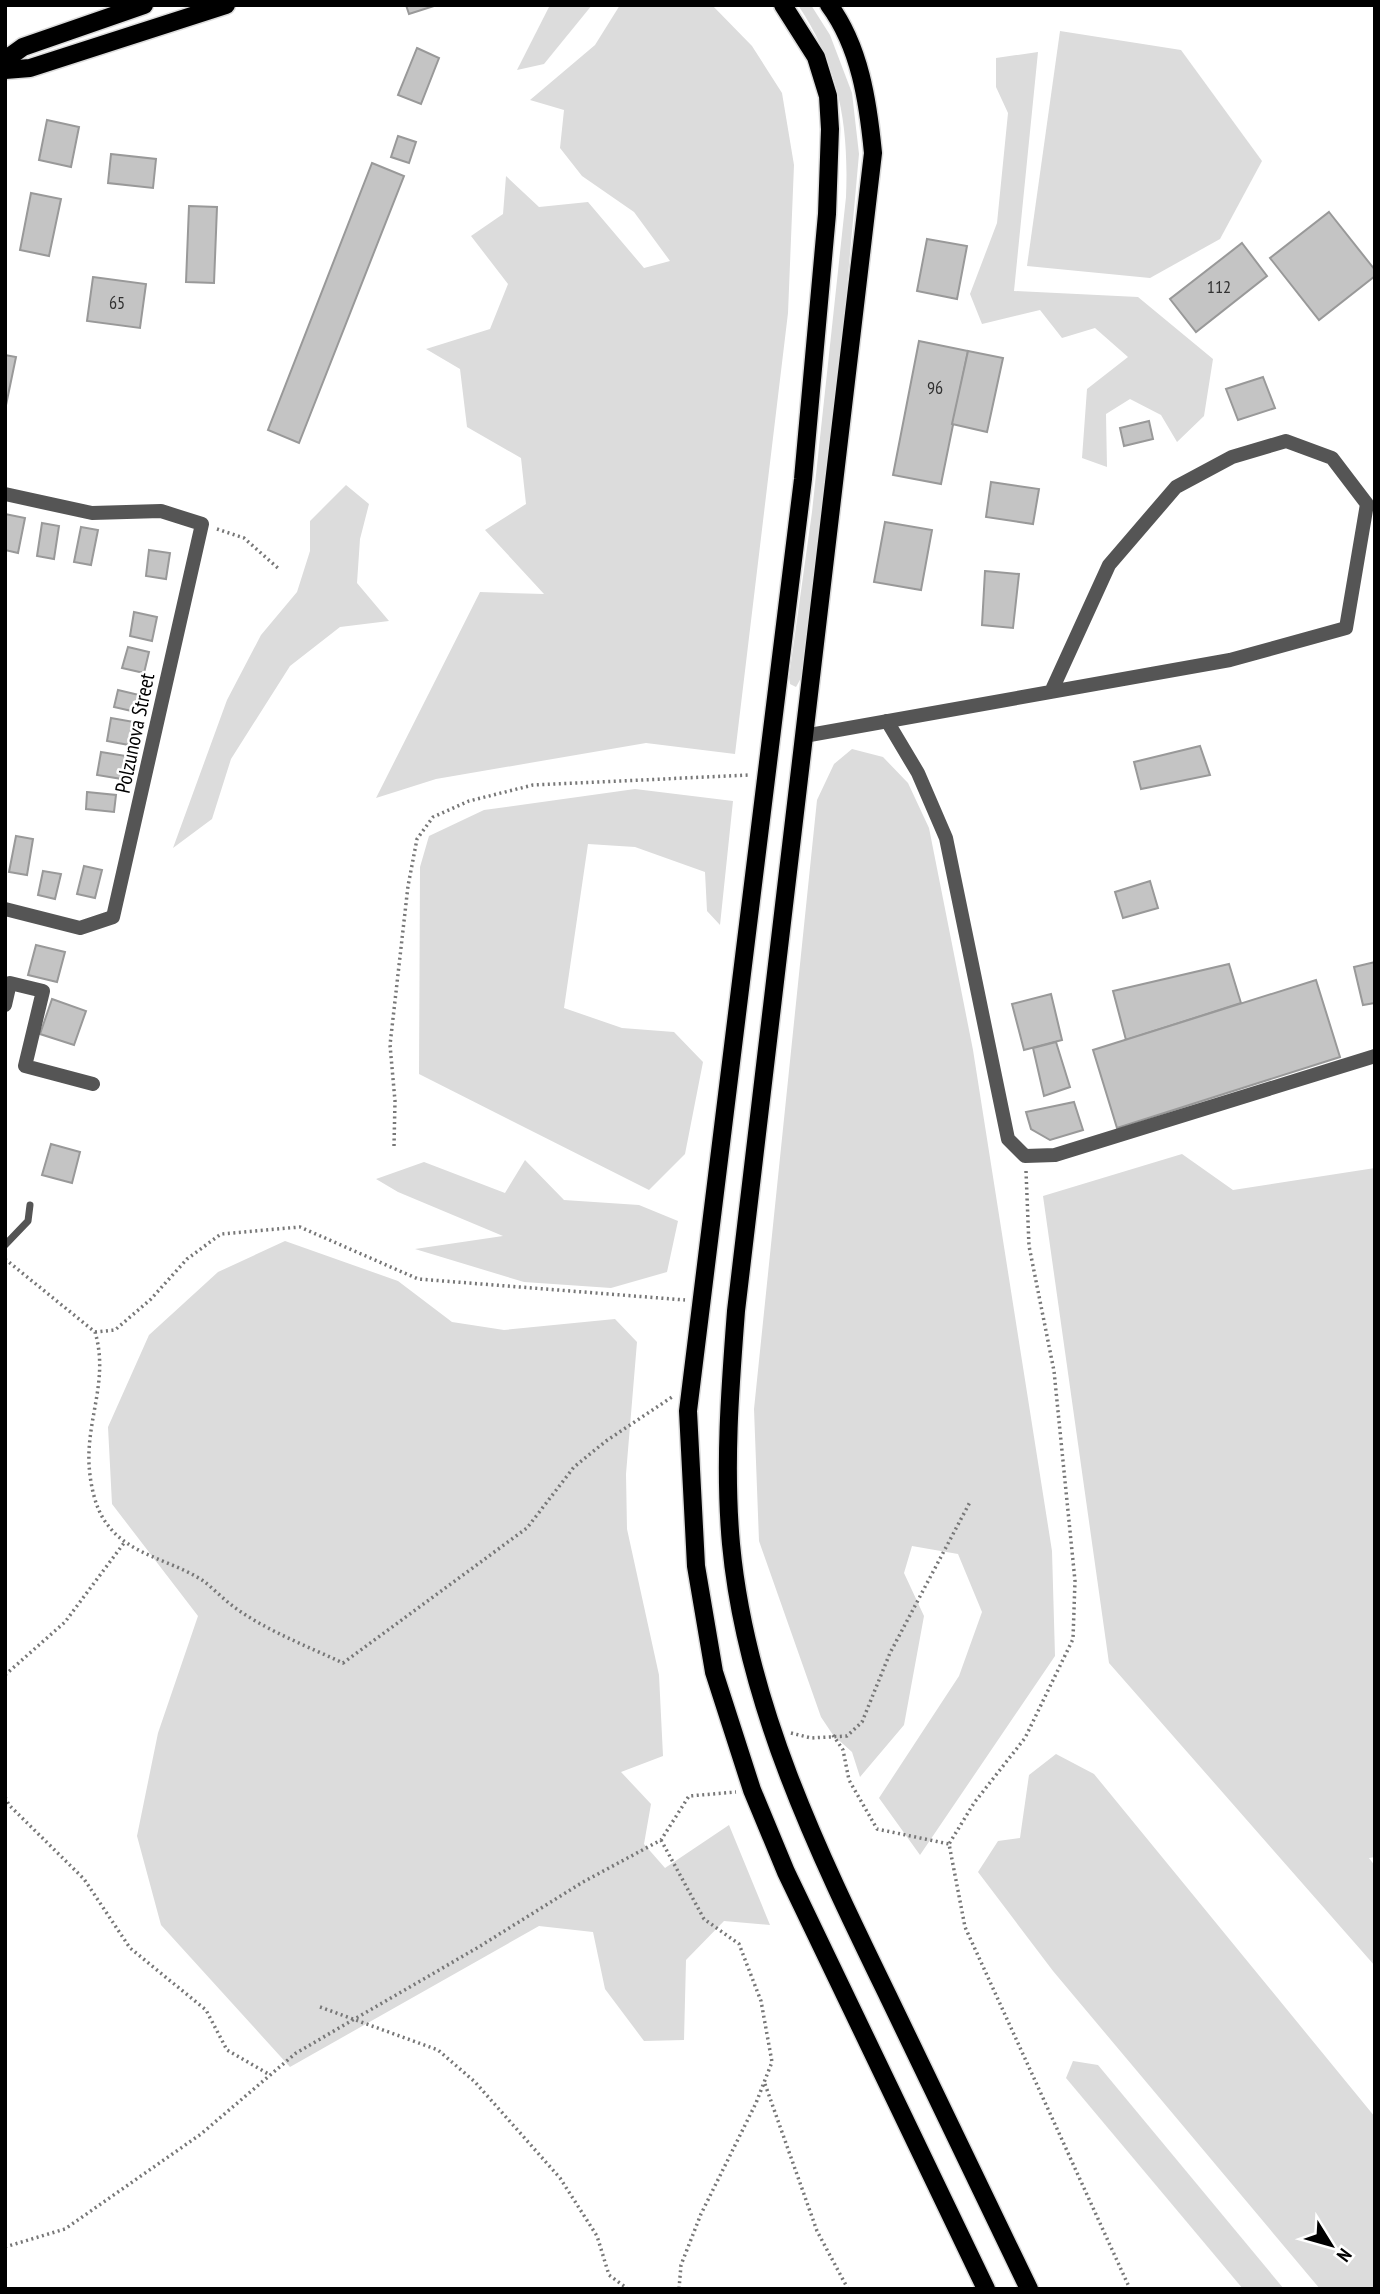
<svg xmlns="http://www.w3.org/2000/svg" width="1380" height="2294" font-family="'PT Sans Narrow',sans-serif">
  <rect width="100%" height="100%" fill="#fff"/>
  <g fill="#dcdcdc">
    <path d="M550,5H592L544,64L517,70Z"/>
    <path d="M620,5H712L752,46L782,93L794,165L788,313L735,754L646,743L436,779L376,798L480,592L544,594L485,530L526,504L521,458L467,427L460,369L426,349L490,329L508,284L471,236L503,214L506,176L539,207L588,202L644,268L670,261L634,212L582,176L560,148L564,110L530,100L595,45Z"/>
    <path d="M798,5H811L830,35L852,93L859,154L846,298L801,678L796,687L790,684L789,677L812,512L846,197C849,124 839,67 798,5Z"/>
    <path d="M1060,31L1181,50L1262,161L1220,239L1150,278L1027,266Z"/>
    <path d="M1038,52L1014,291L1138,297L1213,359L1204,416L1177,442L1161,415L1130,399L1106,414L1107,467L1082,458L1087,389L1128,357L1095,328L1062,338L1040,310L982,324L970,294L997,223L1008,113L996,87V58Z"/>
    <path d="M346,485L369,504L360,539L357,583L389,621L340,627L290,666L231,759L212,819L173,848L227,700L261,635L297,592L310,551V521Z"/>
    <path d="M852,749L883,757L908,783L929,828L973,1050L1052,1551L1055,1656L920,1855L879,1798L959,1676L982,1612L958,1554L912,1546L904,1573L924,1616L904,1725L860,1777L852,1752L833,1735L821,1717L759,1541L754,1409L817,800L834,764Z"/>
    <path d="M635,789L733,801L720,925L707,911L705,872L635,847L588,844L564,1008L622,1028L674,1032L703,1062L685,1154L649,1190L419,1074L420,867L429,836L484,810Z"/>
    <path d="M1182,1154L1233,1190L1375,1168V1857L1369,1858L1375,1866V1966L1109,1663L1043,1196Z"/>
    <path d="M525,1160L564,1200L639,1205L678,1221L667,1272L611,1288L524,1282L415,1249L503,1236L398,1192L376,1179L424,1162L505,1193Z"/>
    <path d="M285,1241L398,1281L452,1322L504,1330L615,1319L637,1342L626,1474L627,1529L659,1675L663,1756L621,1772L651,1804L644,1844L665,1868L729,1825L770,1925L724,1921L686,1960L684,2040L644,2041L605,1989L593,1932L539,1926L290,2067L161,1925L137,1836L158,1733L198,1616L112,1504L108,1427L149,1335L218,1272Z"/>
    <path d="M1056,1754L1094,1774L1375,2117V2289H1320L1053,1971L978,1872L998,1841L1020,1838L1029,1775Z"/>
    <path d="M1073,2061L1098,2065L1284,2289H1243L1066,2078Z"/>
  </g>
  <g fill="#c4c4c4" stroke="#999" stroke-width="2">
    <path d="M406,5H437L409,14Z"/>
    <path d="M417,48L439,58L421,104L398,95Z"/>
    <path d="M47,120L79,127L71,167L39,160Z"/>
    <path d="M398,136L416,142L409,163L391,157Z"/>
    <path d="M111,154L156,159L153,188L108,183Z"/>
    <path d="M372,163L404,176L299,443L268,430Z"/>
    <path d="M31,193L61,199L49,256L20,250Z"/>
    <path d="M189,206L217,207L214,283L186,282Z"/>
    <path d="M1329,212L1375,270V276L1319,320L1270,258Z"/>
    <path d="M927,239L967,246L957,299L917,291Z"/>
    <path d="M1242,243L1267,276L1196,332L1170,299Z"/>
    <path d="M93,277L146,284L140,328L87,321Z"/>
    <path d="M919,341L968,351L941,484L893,475Z"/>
    <path d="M968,351L1003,358L987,432L952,424Z"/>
    <path d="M5,355L16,357L5,410Z"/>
    <path d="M1263,377L1275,408L1238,420L1226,389Z"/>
    <path d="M1149,421L1153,439L1124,446L1120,428Z"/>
    <path d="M991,482L1039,489L1033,524L986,517Z"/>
    <path d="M5,514L25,518L18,553L5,550Z"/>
    <path d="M885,522L932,530L921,590L874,582Z"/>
    <path d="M42,523L59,526L54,559L37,556Z"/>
    <path d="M81,527L98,530L91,565L74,562Z"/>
    <path d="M149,550L170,553L166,579L146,576Z"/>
    <path d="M985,571L1019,574L1013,628L982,625Z"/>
    <path d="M134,612L157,617L152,641L130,636Z"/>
    <path d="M128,647L149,652L144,673L122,668Z"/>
    <path d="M118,690L139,695L136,712L114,707Z"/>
    <path d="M111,718L134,722L129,745L107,741Z"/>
    <path d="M1200,746L1210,775L1141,789L1134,762Z"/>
    <path d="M101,752L126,756L122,779L97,775Z"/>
    <path d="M87,792L116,795L114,812L86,809Z"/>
    <path d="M16,836L33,839L27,875L9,872Z"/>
    <path d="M84,866L102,870L95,898L77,894Z"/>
    <path d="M43,871L61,874L55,899L38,895Z"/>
    <path d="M1150,881L1158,908L1123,918L1115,892Z"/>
    <path d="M36,945L65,952L57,982L28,975Z"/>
    <path d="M1375,962V1003L1363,1005L1354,967Z"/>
    <path d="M1229,964L1241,1003L1126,1040L1113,991Z"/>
    <path d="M1316,980L1340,1057L1117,1128L1093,1050Z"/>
    <path d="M1051,994L1062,1040L1024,1050L1012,1004Z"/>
    <path d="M52,999L86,1011L74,1045L40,1034Z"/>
    <path d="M1056,1042L1070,1087L1044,1096L1033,1048Z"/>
    <path d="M1074,1102L1083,1130L1050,1140L1031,1129L1026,1112Z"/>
    <path d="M51,1144L80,1152L72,1183L42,1175Z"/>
  </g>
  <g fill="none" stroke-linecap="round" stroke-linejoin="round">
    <g stroke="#dbdbdb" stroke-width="21">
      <g id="primary">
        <path d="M783,5L816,57L828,96L830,129L827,214L803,479L688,1411L696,1566L714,1672L752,1790L786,1872L986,2289"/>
        <path d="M829,5C860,47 868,102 873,153L736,1311C730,1389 724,1466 731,1544C746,1705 819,1854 889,1998C936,2095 983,2192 1029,2289"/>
        <path d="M5,60L23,47L144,5"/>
        <path d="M5,70L30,68L226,5"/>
      </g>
    </g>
    <g stroke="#777" stroke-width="3.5" stroke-dasharray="2 3.5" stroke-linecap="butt">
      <path d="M217,529L244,538L279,569"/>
      <path d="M394,1146L395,1101L390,1045L408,886L417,839L433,817L469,801L533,785L749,775"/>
      <path d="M1026,1171L1029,1246L1054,1371L1075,1581L1073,1639L1025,1738L974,1803L949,1844L965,1927L1130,2289"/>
      <path d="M5,1259L95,1332C109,1379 87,1417 89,1464C90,1483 95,1509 107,1524C129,1555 171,1560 202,1580C213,1588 223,1599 234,1607C267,1631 307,1646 343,1663L527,1528L574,1467L606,1441L672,1397"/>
      <path d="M95,1332L115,1330L151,1299L187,1259L221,1234L300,1227L418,1279L685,1300"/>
      <path d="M5,1675L65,1622L124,1543"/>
      <path d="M791,1733L811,1738L847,1736L862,1722L890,1653L970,1502"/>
      <path d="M833,1735L843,1750L849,1780L877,1829L949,1844"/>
      <path d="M5,1797L9,1805L84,1879L130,1948L206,2010L227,2050L270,2075"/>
      <path d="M661,1840L704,1919L739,1944L761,2001L772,2062L756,2103L701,2214L681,2265L679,2289"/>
      <path d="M320,2007L438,2050L475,2082L560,2178L597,2236L609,2275L628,2289"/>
      <path d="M765,2084L817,2231L848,2289"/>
      <path d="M5,2247L65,2229L201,2134L296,2053L477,1948L583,1882L661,1840L689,1796L736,1792"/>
    </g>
    <path stroke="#555" stroke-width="7" d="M5,1245L28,1221L30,1205"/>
    <g stroke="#555" stroke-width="14">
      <path d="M5,494L92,513L161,511L202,524L113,917L80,928L5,909"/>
      <path d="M887,721L918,773L946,838L1008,1139L1025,1156L1055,1155L1375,1056"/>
      <path d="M804,736L1230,660L1346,628L1367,504L1332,458L1286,441L1232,457L1176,487L1109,565L1051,692"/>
      <path d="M5,1005L10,983L43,991L25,1066L93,1084"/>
    </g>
    <use href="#primary" stroke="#000" stroke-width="18"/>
  </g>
  <g text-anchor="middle" stroke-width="5" stroke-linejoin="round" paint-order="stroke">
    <g font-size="18" fill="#313131">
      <text x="1219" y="293">112</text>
      <text x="117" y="309">65</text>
      <text x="935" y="394">96</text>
    </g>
    <g font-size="21" fill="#000" stroke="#fff">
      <text transform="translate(135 733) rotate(-78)" y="7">Polzunova Street</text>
    </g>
  </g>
  <rect width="1380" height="2294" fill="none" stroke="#000000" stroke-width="14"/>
  <g transform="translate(1331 2245) rotate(127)" stroke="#ffffff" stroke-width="5" paint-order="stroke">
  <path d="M0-5L12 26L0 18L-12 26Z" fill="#000000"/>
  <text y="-10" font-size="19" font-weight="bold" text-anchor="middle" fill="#000000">N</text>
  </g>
</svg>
